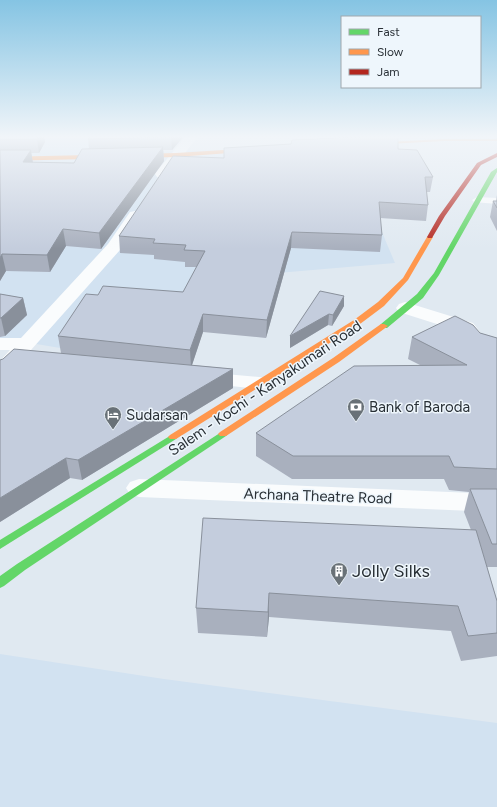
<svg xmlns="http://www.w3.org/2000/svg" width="497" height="807" font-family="Figtree,sans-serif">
  <rect width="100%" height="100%" fill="#e0e9f1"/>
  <g fill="#d2e2f1">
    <path d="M0,136H147L140,152L346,147L395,263L207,279L157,364L18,341H0Z"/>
    <path d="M0,654L164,679L497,723V807H0Z"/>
  </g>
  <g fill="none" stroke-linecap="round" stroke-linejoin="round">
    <path fill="#fafcfd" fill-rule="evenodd" d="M477,197L497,198V204L474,202L472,200Z"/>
    <g fill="#fafcfd" fill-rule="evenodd">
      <path d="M186,136H198L167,177H157L155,174L157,171Z"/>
      <path d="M135,211L140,212L142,215L120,250L7,377L0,379V361L10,350H0V338H21L108,244L130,212Z"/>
      <path d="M405,302L473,323L490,345L497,347V360L476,353L459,331L399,312L396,308L399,304Z"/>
      <path d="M202,372L259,377L267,378L270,383L267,388L259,389L195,382L191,378L195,374Z"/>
      <path d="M139,479L497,494V512L139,497L130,494L126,488L130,482Z"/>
    </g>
    <g fill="#63d668" fill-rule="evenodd">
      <path d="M497,168V172L439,275L423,298L387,328H381L380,326L381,324L417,294L434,273L491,172Z"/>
      <path d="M223,431L228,434L226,436L25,570L4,586L0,588V576L17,564Z"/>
      <path d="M173,434L176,435L178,437L176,439L0,549V540Z"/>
    </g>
    <g fill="#ff974d" fill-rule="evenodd">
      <path d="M444,139H497V141H444L367,145L365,144L367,143Z"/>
      <path d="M255,148L258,150L257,151L176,157L0,161V157L176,153Z"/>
      <path d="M430,235L433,237L408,280L384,306L360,324L176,439H170L168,437L170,435L354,320L378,302L403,278L427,237Z"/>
      <path d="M381,324H384L388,326L339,362L226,436H220L218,434L220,432L333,358Z"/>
    </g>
    <path fill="#b3261e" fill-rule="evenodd" d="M497,153V157L481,165L445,216L432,238H428L427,237L439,216L477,163Z"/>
  </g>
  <g fill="#a9b0be">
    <path d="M0,136H44L45,142L39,153H31L33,163H74L89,148L88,139L90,136H184L172,150H163L164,161L101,249L66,246L50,272L6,271L0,281Z"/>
    <path d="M398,149L433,177L430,192H426L428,205L426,221L380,218L382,235L380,252L291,248L266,338L203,332L192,365L233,369V388L82,480L70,478L0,522L61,353L58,336L98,295L183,292L197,267H185V262L154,259V255L120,253L119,236L224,158Z"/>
    <path d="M497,195V231L490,217L493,201H496Z"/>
    <path d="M320,291L344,306L332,326L328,325L290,348Z"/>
    <path d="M0,294L23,298L27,315L5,336L0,337Z"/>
    <path d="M480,333L497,338V567H487L497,601V656L461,661L451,631L269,617L267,637L198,633L196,608L471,530L464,512L469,492L449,490L444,479H292L256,456V433L422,366L408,359L412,337Z"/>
  </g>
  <g fill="#89909b">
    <path d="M39,136H44L45,142L39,153L37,139Z"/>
    <path d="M173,136H184L172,150L171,137Z"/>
    <path d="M163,147L164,161L101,249L99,233Z"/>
    <path d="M31,150L33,164L23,162Z"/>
    <path d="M63,229L66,246L50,272L47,255Z"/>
    <path d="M292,232L291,248L266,338L267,320Z"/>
    <path d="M2,254L6,271L0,281V258Z"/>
    <path d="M344,296V306L332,326L333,315Z"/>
    <path d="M23,298L27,315L5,336L1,318Z"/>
    <path d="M203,314V332L191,368L190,350Z"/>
    <path d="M329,314L328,325L290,348V336Z"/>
    <path d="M233,369V388L82,480L78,460Z"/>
    <path d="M66,458L70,478L0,522V498Z"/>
    <path d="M269,593V617L267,637L268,612Z"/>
  </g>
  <g fill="#c4cddd" stroke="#89909b">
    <path d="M0,136H39L37,139L0,140Z"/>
    <path d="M90,136H173L171,137L88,139Z"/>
    <path d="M381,136H398V149L417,150L433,177H425L428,205L379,202L382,235L292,232L267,320L203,314L190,350L58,336L86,294L98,295L103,286L183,292L205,251L184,250L186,245L153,243L155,239L119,236L173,156L224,158V148L291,144L292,140Z"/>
    <path d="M163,147L99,233L63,229L47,255L2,254L0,258V150H31L23,162L74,163L82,149Z"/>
    <path d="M493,201H497V208Z"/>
    <path d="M320,291L344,296L333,315L329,314L290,336Z"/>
    <path d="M0,294L23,298L1,318H0Z"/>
    <path d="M455,316L473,325L480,333L497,338V469L454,467L449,456H293L256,433L354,366L467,365L412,337Z"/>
    <path d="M14,349L233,369L78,460L66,458L0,498V360L3,359Z"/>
    <path d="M470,489H497V544H492Z"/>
    <path d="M203,518L476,530L497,601V633L468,636L458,606L269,593L268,612L196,608Z"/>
  </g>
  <linearGradient id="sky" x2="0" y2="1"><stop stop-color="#85c4e3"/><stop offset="0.55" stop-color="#f1f5f9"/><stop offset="1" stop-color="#f1f5f9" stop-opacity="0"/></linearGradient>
  <rect width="497" height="249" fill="url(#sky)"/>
  <defs>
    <g id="bank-pin" transform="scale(0.9)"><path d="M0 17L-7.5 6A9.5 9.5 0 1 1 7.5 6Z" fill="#697177" stroke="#eef6fc"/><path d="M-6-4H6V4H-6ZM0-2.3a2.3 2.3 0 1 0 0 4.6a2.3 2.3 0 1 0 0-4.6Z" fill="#fff"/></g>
    <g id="hotel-pin" transform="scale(0.9)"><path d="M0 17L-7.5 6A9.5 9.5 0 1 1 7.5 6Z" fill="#697177" stroke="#eef6fc"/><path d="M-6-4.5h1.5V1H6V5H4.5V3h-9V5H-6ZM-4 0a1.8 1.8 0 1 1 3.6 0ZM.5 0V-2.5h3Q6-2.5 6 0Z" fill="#fff"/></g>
    <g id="building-pin" transform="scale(0.9)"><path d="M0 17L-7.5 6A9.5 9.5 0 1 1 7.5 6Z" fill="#697177" stroke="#eef6fc"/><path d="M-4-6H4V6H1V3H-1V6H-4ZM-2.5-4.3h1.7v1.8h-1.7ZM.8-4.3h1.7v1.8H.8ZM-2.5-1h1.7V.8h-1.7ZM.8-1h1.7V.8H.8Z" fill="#fff"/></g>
  </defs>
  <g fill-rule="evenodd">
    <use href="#bank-pin" x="356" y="407"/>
    <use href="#hotel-pin" x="113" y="415"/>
    <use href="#building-pin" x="339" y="571"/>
  </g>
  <g text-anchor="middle" stroke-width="3" stroke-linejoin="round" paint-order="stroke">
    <g font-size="15" fill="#293036" stroke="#eef6fc">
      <text transform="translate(265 388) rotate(-34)" y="5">Salem - Kochi - Kanyakumari Road</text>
      <text transform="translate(318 496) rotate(2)" y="5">Archana Theatre Road</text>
    </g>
    <g font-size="15" fill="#293036" stroke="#eef6fc" text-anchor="start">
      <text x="369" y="412">Bank of Baroda</text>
      <text x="126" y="420">Sudarsan</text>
    </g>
    <g font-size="18" fill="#293036" stroke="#eef6fc" text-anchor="start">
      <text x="352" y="577">Jolly Silks</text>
    </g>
  </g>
  <rect x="341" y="16" width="140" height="72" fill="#eef6fc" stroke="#9fa7ad"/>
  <rect x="349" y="29" width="20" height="6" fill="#63d668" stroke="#9fa7ad"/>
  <text x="377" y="36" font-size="12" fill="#293036">Fast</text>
  <rect x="349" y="49" width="20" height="6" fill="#ff974d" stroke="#9fa7ad"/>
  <text x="377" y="56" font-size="12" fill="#293036">Slow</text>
  <rect x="349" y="69" width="20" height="6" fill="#b3261e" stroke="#9fa7ad"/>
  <text x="377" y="76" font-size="12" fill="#293036">Jam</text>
</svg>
